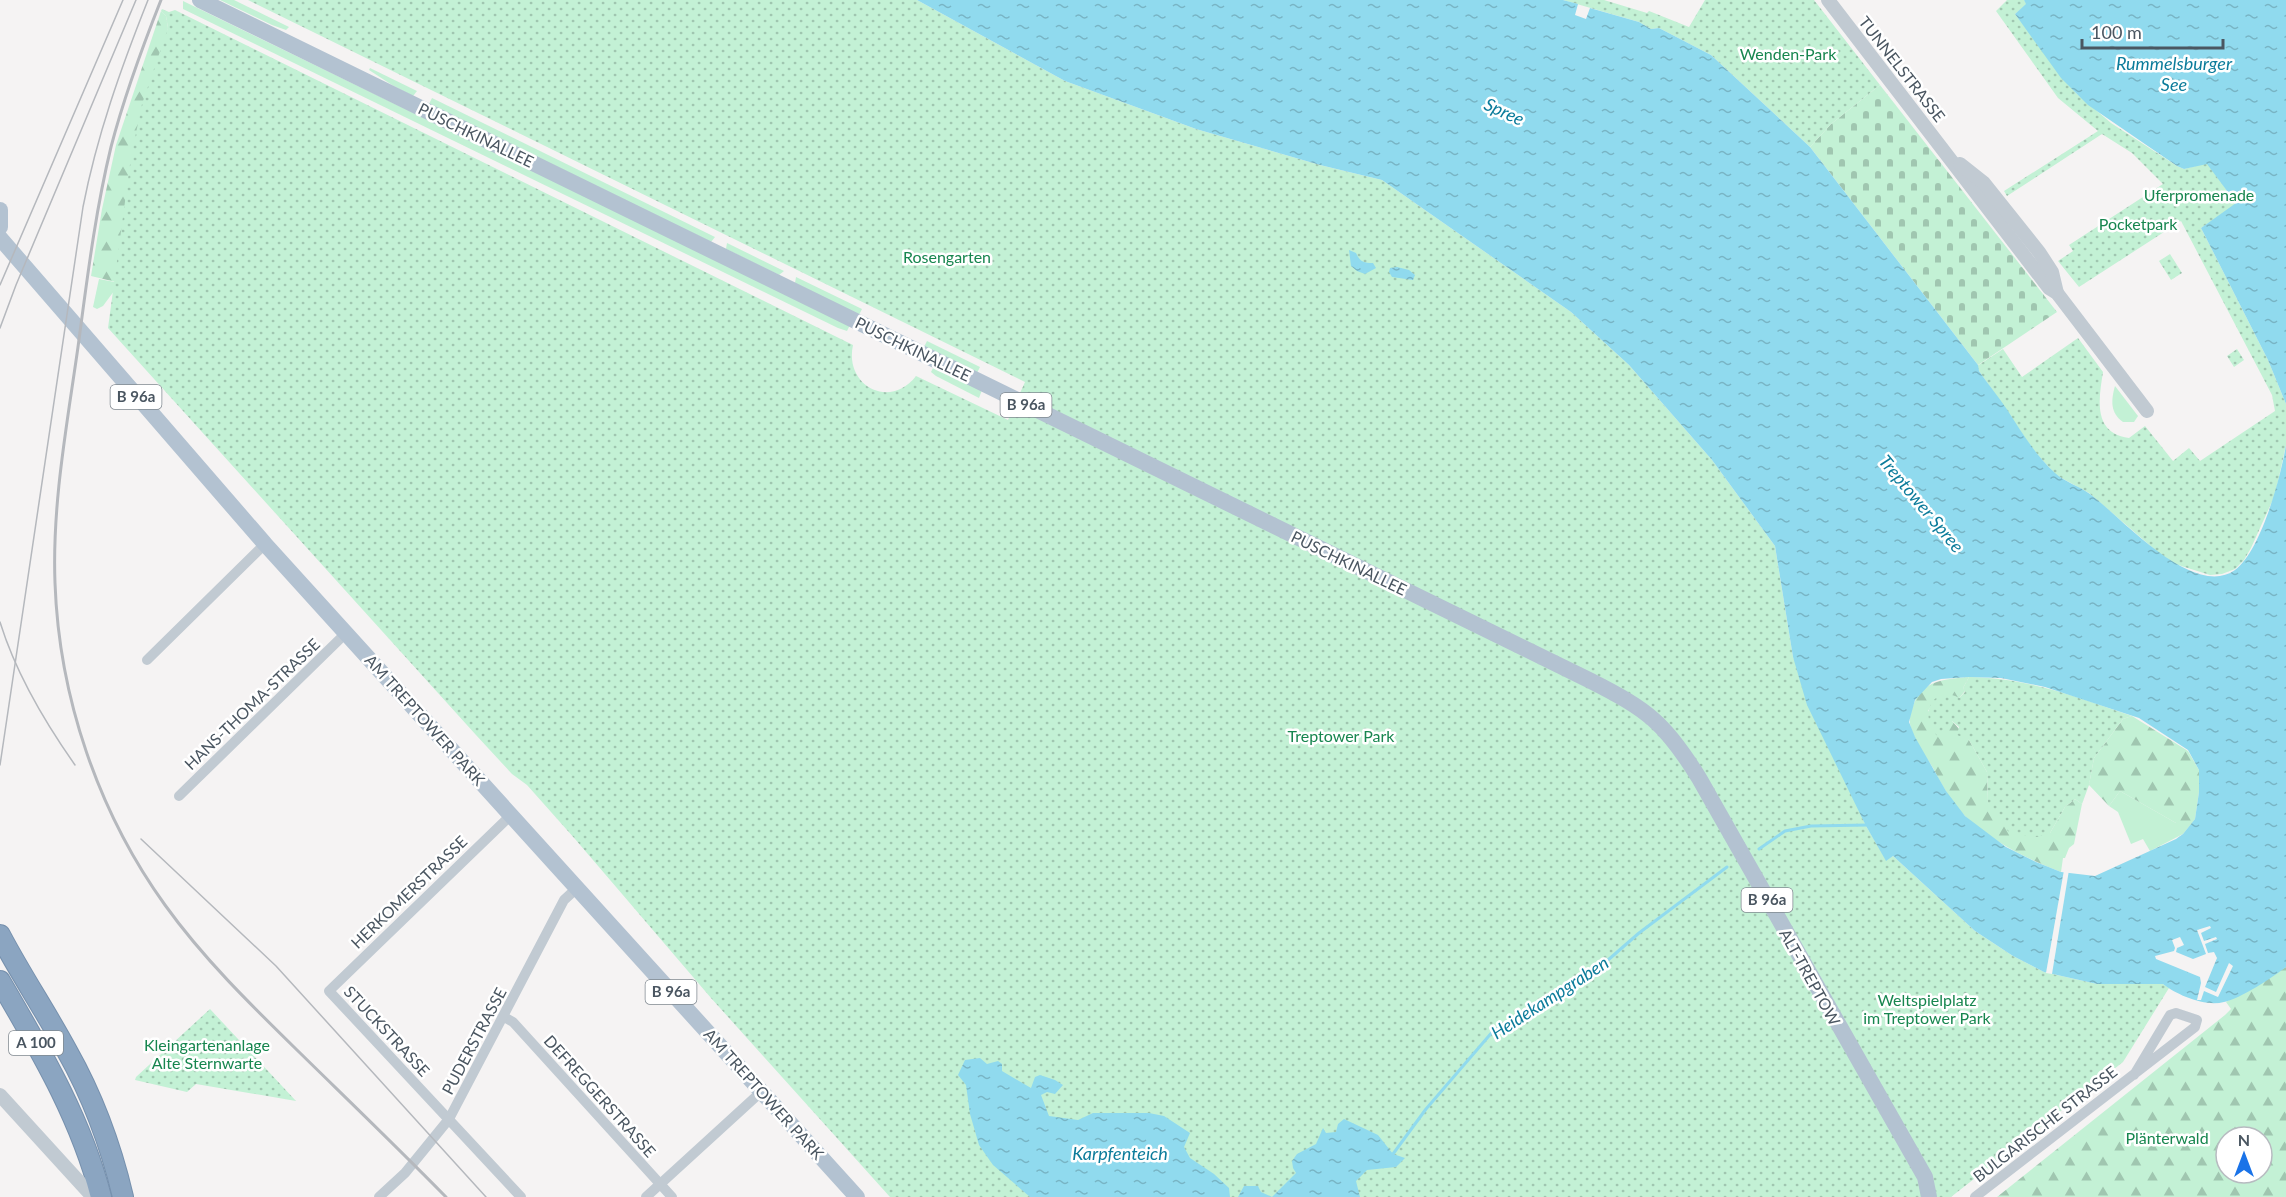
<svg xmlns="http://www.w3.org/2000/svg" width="2286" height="1197" font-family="Lato,sans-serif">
  <defs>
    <pattern id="forest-firs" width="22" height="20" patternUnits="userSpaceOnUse" patternTransform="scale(1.5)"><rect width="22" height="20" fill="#c3f1d5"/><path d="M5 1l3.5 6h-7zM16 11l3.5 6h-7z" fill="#a0c6b0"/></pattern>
    <pattern id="cemetery-stones" width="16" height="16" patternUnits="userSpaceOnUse" patternTransform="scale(1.5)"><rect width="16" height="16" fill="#c3f1d5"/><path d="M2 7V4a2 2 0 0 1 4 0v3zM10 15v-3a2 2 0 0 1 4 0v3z" fill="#a0c6b0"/></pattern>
    <pattern id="park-dots" width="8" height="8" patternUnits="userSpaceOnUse" patternTransform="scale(1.5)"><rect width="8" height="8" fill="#c3f1d5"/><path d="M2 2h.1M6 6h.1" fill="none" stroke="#a0c6b0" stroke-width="1.8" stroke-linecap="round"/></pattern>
    <pattern id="water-ripples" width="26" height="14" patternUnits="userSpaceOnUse" patternTransform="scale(1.5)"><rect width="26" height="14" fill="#90daee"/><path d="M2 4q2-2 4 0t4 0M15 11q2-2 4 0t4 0" fill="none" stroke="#78b4c4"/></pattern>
  </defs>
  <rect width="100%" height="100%" fill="#f5f3f3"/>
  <g fill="#c3f1d5">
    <path d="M220,0H234L289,27L286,30L272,25Z"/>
    <path d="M183,1L850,325L847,331L838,328L183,9Z"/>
    <path d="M370,68L417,91L413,96L392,85L369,70Z"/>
    <path d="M432,98L715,237L711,242L429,104Z"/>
    <path d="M727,243L784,271L779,275L726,249Z"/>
    <path d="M796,277L862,309L859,315L795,283Z"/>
    <path d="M99,279L120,283L103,306L97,309L93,307Z"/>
    <path d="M927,341L980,367L977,373L924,347Z"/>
    <path d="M934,366L982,390L979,398L936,376L931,372Z"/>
    <path d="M2115,386L2138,416L2134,422H2123C2110,413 2111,400 2115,386Z"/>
    <path d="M2120,791L2176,823H2192L2183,834L2150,851L2143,839L2131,844L2118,812L2109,806Z"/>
  </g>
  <g fill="url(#forest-firs)" fill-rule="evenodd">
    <path d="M161,11L166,16L168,28L120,283L91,276L102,209L116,145Z"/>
    <path d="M1969,677L1963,688L1965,691L1959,698L1934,701L1928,711L1952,721L1969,740L1987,772L1988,803L2050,833L2065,807L2075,799L2082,804L2074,844L2069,848L2065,858H2063L2061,872C2027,859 1993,842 1966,817C1952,804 1942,785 1933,768C1925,755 1913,739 1910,724C1909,718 1911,711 1913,706C1922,680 1945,679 1969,677Z"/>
    <path d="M2132,716L2188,751L2199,770V792L2195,819L2192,823H2176L2120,791L2109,806L2089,785L2094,758L2123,719Z"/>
    <path d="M2286,967V1197H1997L2225,1015L2231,1009L2226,1002ZM2226,1137H2262V1173H2226Z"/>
  </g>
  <path fill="url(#cemetery-stones)" d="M1880,85L2057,312L1978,365L1810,147L1831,124Z"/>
  <g fill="url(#park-dots)">
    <path d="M248,0H917L1065,81L1196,129L1320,165L1382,180L1571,312L1629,365L1712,460L1775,546L1793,657L1866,826L1886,860L1893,856L1975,931L2013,956L2044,972L2097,984H2163L2169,988L2123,1062L1951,1197H890L711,998L575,839L527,785L512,774L476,735L108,328L131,157L142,104L168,28L166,16L161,11L162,9L169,12L175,10L853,345C844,386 890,410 916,376L1008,420L1025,382Z"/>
    <path d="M1563,0H1604L1647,13L1649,11L1689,27L1705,0H1814L1880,85L1831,124L1810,147L1711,55L1659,28L1651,29L1639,22Z"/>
    <path d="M2007,0H2024L2027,4L2015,14L2076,93L2111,123L2177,166L2184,169L2207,163L2237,204L2201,228L2268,360L2286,404V445L2275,495L2251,548L2244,560L2235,569L2222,574L2210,575L2175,564L2161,555L2089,493L2056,475L2034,451L1979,371L1977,366L2003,349L2022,377L2078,338L2103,372C2099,398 2092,433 2129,438L2145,426L2173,461L2189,448L2200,461L2275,411L2272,395L2181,221L2079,287L2058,261L2073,251L2069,245L2163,184L2132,153L2102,134L2007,196L2004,191L2098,131L2058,98L1996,11Z"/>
    <path d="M2170,254L2182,273L2171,280L2159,261Z"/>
    <path d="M2237,349L2244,360L2234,367L2227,356Z"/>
    <path d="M1969,677C2029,678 2076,697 2132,716L2123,719L2094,758L2089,785L2082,804L2075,799L2065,807L2050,833L2037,837L2010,834L1988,803L1987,772L1969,740L1957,735L1959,727L1952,721L1940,739C1915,715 1935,683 1959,698L1965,692L1963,688Z"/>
    <path d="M210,1009L296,1101L196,1084L187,1092L135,1080L136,1077Z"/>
  </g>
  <g fill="url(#water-ripples)" fill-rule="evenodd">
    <path d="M917,0H1563L1578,4L1575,15L1586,19L1590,8L1639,22L1651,29L1659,28L1711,55L1810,147L1978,365L1979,371C1988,384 1997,395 2006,408C2021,431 2035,455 2055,473C2065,482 2079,486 2090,494C2120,516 2193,600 2235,570C2261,551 2281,476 2286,445V967C2273,977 2240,999 2224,1002C2205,1007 2177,995 2163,984H2097L2044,972L2013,956L1975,931L1893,856L1886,861L1866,826L1807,705L1793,657L1775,546L1712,460L1629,365L1571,312L1382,180L1320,165L1196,129L1065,81ZM1969,677L2001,678L2045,687L2139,718L2188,750L2199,770V792L2195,819L2183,834L2176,839L2095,876L2061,872L2036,862L2006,847L1965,816L1946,791L1915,737L1909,722L1915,700L1932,682L1941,679Z"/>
    <path d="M2024,0H2286V404L2268,360L2201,228L2236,203L2207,164L2184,169L2177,166L2088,105L2061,78L2015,14L2026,4Z"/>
    <path d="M1349,250L1356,253C1360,262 1364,263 1373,263L1376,268L1365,274L1357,271L1351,266Z"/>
    <path d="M1397,267L1409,270L1415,275L1413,280L1392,277L1389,272L1390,268Z"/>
    <path d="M980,1058L987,1064L998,1061L1002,1064V1071L1031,1088L1035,1077L1040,1075L1055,1080L1063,1085L1055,1094L1047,1092L1041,1095L1049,1116L1078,1120L1093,1113H1149L1164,1116L1190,1133L1184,1147L1190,1158L1214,1174L1229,1188L1230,1197H1030L993,1165L979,1145L970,1114L966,1085L958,1075L965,1060Z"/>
    <path d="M1344,1119L1378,1135L1393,1154L1405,1158L1396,1167L1367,1170L1356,1181L1360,1197H1238L1244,1186H1258L1261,1192L1272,1197L1296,1173L1293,1168L1292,1161L1297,1154L1316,1144L1323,1128L1326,1133L1336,1132L1338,1124Z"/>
  </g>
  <g fill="#f5f3f3">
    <path d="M2064,870H2069L2052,974L2046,973Z"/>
    <path d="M2210,926L2211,928L2201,933L2204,941L2216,937L2217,939L2205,944L2208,953L2214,952L2217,958L2205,987L2216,992L2229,963L2233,966L2218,997L2204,991L2201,1000H2197L2201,983L2200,977L2156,959L2155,956L2174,951L2175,948L2172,940L2180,937L2184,945L2177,948L2176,952L2193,959L2206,954L2197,930Z"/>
  </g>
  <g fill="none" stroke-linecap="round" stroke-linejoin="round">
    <g stroke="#90daee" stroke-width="3">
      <path d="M1759,849L1785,831L1811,826L1868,825"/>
      <path d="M1390,1155L1393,1154L1426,1109L1494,1030L1592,974L1639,933L1727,867"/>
    </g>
    <g stroke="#7690ad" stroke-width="22">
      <g id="motorway">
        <path d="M0,935C21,975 46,1012 67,1051C93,1097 111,1146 123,1197"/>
        <path d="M0,981C40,1050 81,1118 101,1197"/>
      </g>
    </g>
    <g stroke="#c1cad2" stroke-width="10">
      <path d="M147,660L265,544"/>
      <path d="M179,796L346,633"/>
      <path d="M511,815L329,991L521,1197"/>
      <path d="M504,1017L513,1022L672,1197"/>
      <path d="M379,1197L405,1173L449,1119L564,900L577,888"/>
      <path d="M646,1197L761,1092"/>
      <path d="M1975,1197L2195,1027L2197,1020L2176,1013L2170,1015L2134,1075"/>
    </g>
    <g stroke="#c1cad2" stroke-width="14">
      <path d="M1828,0L2049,288L2057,293L2147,411"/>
      <path d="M1960,164L1984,183L2039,252L2052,272L2057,293"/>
      <path d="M0,1095L93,1197"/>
    </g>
    <g stroke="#b3c2d1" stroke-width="16">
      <path d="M200,0L1591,681C1648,710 1665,723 1699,778L1925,1177L1929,1197"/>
      <path d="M0,210V227"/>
      <path d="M0,238L265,544L857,1197"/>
    </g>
    <use href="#motorway" stroke="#8ba5c1" stroke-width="20"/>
    <g stroke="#b5b8bd" stroke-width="1.5">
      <path d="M0,285L123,0"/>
      <path d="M0,328L16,285L136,0"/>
      <path d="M0,622C16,674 44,721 75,765"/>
      <path d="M0,765L83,207C97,135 121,68 148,0"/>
      <path d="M141,839L276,966L486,1197"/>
    </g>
    <path stroke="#b5b8bd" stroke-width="3" d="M161,0C142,48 124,97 111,147C95,213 87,280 78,347C67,425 52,504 55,583C59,697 98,812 165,905C203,958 250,1004 297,1050C347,1099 397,1147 446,1197"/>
  </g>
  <g text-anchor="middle" stroke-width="5" stroke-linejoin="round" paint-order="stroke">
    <g fill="#fff" stroke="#808990" stroke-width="1.5">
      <rect x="110.5" y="385" width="51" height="24" rx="4.5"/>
      <rect x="1000.5" y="393" width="51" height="24" rx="4.5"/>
      <rect x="1741.5" y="888" width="51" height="24" rx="4.5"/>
      <rect x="645.5" y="980" width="51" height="24" rx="4.5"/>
      <rect x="9" y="1031" width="54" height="24" rx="4.5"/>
    </g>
    <g font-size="15" font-weight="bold" fill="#4a5661">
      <text x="136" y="402">B 96a</text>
      <text x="1026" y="410">B 96a</text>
      <text x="1767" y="905">B 96a</text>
      <text x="671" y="997">B 96a</text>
      <text x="36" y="1048">A 100</text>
    </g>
    <g font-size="16" fill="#17864f" stroke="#fff">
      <text x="1788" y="60">Wenden-Park</text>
      <text x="2199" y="201">Uferpromenade</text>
      <text x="2138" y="230">Pocketpark</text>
      <text x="947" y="263">Rosengarten</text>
      <text x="1341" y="742">Treptower Park</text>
      <text x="1927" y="1006">Weltspielplatz<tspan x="1927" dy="18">im Treptower Park</tspan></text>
      <text x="207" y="1051">Kleingartenanlage<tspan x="207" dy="18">Alte Sternwarte</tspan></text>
      <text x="2167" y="1144">Plänterwald</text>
    </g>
    <g font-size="16" fill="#4a5661" stroke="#fff">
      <text transform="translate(1902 69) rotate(52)" y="6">TUNNELSTRASSE</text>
      <text transform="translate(476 135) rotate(26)" y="6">PUSCHKINALLEE</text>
      <text transform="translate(913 349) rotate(26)" y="6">PUSCHKINALLEE</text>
      <text transform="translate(1349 563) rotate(26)" y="6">PUSCHKINALLEE</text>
      <text transform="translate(252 704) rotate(-44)" y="6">HANS-THOMA-STRASSE</text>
      <text transform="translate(425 720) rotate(48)" y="6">AM TREPTOWER PARK</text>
      <text transform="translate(409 892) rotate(-44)" y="6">HERKOMERSTRASSE</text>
      <text transform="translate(1810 977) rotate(61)" y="6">ALT-TREPTOW</text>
      <text transform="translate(387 1031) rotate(47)" y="6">STUCKSTRASSE</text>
      <text transform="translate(474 1041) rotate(-62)" y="6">PUDERSTRASSE</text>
      <text transform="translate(764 1094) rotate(48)" y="6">AM TREPTOWER PARK</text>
      <text transform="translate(600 1096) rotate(48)" y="6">DEFREGGERSTRASSE</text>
      <text transform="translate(2045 1124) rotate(-38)" y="6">BULGARISCHE STRASSE</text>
    </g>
    <g font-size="18" font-style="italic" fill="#0c7c9b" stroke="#fff">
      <text x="2174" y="70">Rummelsburger<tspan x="2174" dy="21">See</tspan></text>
      <text transform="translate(1504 112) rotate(25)" y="6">Spree</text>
      <text transform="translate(1921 504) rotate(50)" y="6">Treptower Spree</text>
      <text transform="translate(1550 998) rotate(-33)" y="6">Heidekampgraben</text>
      <text x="1120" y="1160">Karpfenteich</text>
    </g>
  </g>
  <g transform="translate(2244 1155)"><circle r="28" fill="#ffffff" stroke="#b7bbc0" stroke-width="1.5"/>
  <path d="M0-4.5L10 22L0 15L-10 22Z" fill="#1a73e8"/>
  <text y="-9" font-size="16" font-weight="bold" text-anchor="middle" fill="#4a5661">N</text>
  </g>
  <path d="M2082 39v9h141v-9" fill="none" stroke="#4a5661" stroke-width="3"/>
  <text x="2091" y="39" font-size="18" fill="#4a5661" stroke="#ffffff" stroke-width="4.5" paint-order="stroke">100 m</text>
</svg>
